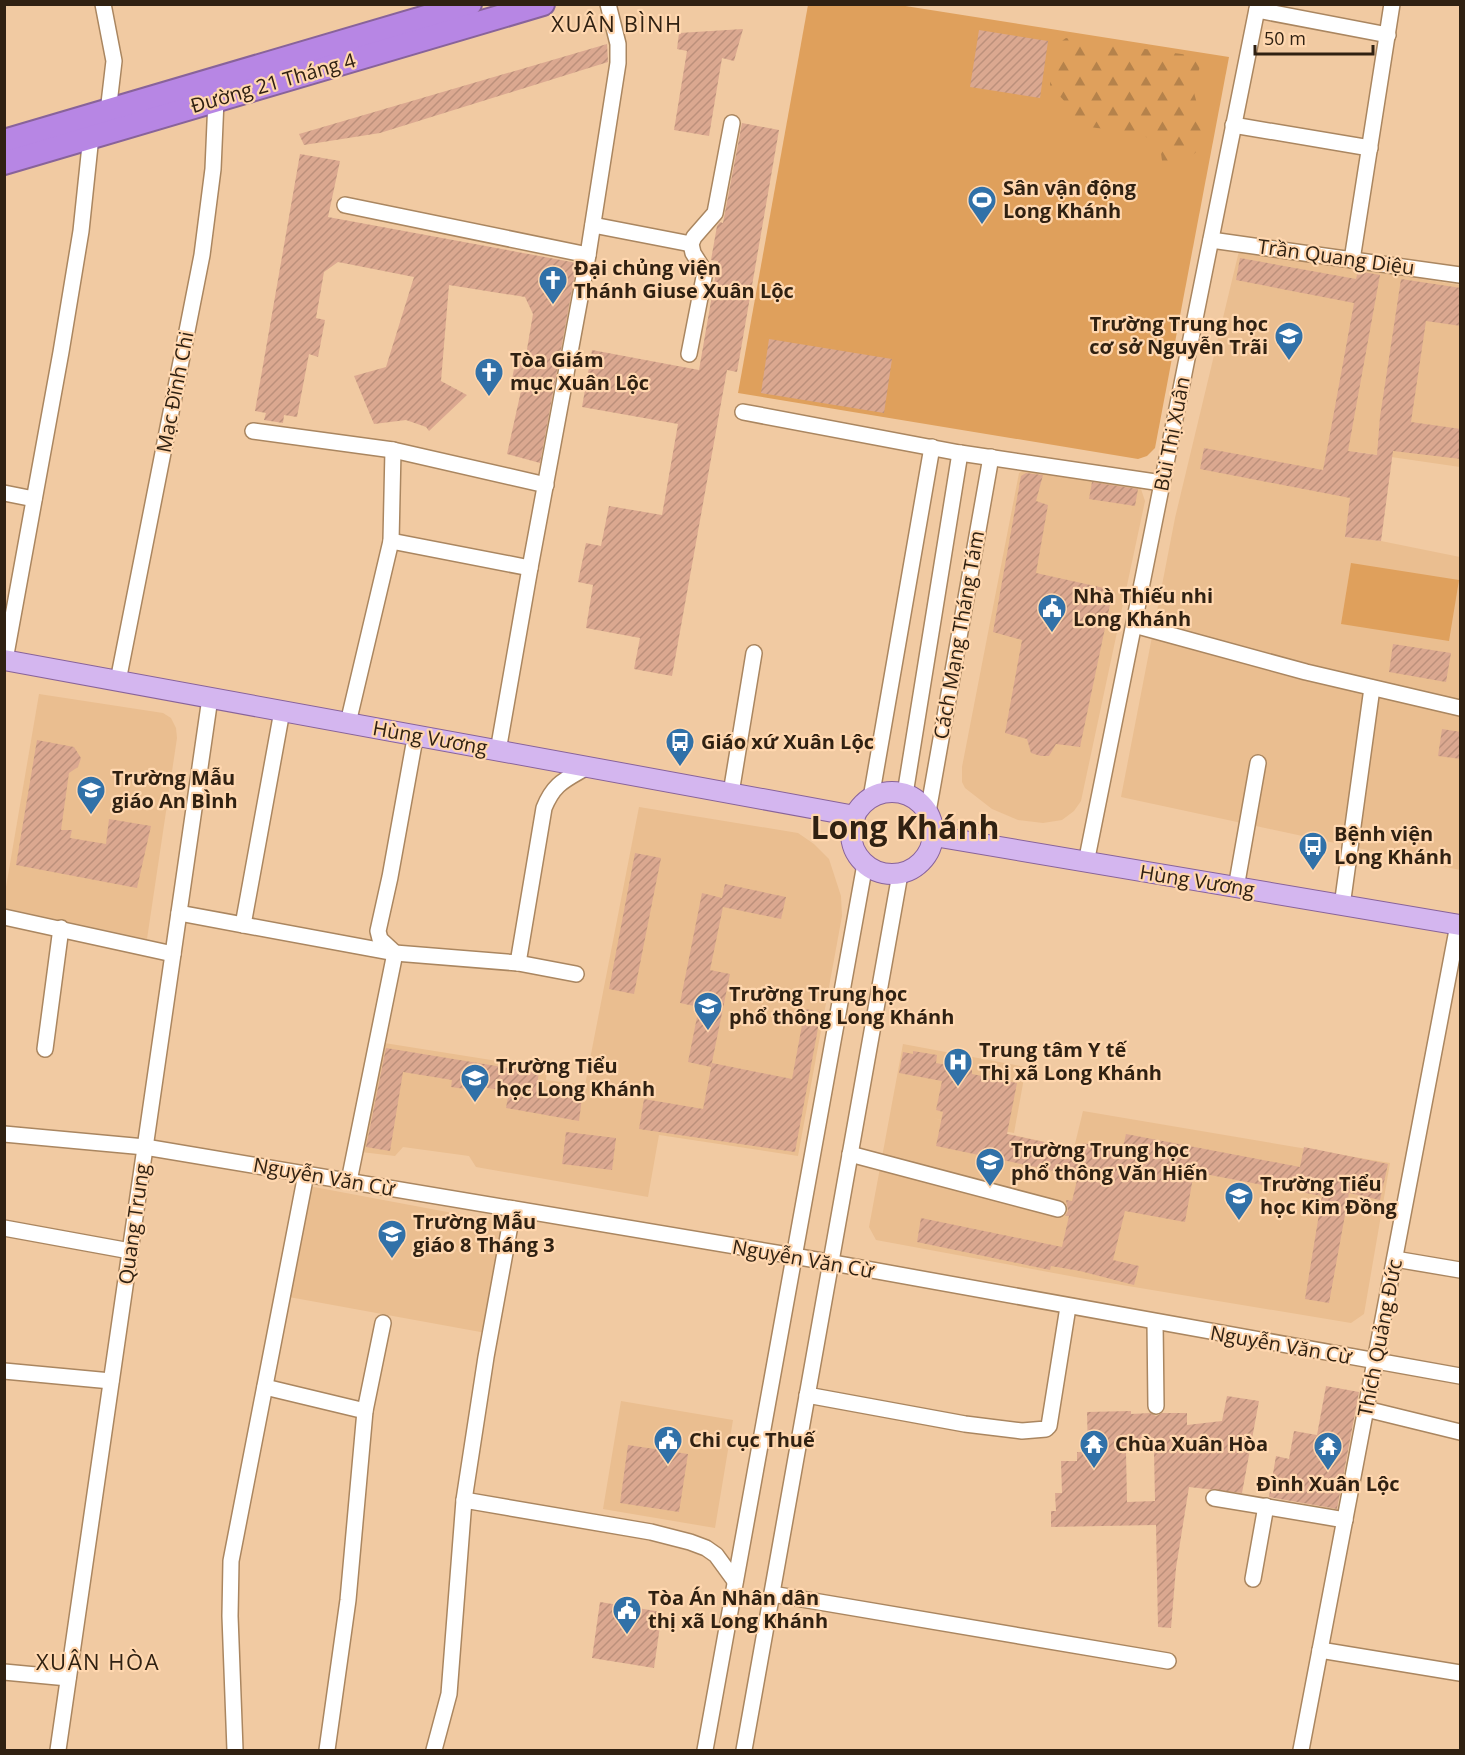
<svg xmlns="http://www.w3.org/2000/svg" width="1465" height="1755" font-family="'Open Sans',sans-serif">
  <defs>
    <pattern id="forest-firs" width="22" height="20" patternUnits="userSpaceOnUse" patternTransform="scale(1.5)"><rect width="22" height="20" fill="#dfa05c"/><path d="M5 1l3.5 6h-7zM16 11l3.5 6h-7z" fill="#b5824b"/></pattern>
    <pattern id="building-hatch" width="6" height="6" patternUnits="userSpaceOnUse" patternTransform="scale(1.5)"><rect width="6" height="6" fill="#dba890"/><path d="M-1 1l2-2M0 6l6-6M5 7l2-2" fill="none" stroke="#bc907b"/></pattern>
  </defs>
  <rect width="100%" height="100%" fill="#f1caa2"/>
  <g fill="#eabe90">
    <path d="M1239,251L1460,285V467L1357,452L1345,537L1381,541L1460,557V870L1121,797L1175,518Z"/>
    <path d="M1036,464L1139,483L1145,501L1081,801L1074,811L1062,820L1043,823L1018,820L992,809L965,788L962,782V767L1019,473Z"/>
    <path d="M39,694L163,713L171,718L176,728L177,738L147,939L5,908V893Z"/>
    <path d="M639,807L798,833L814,844L829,859L841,896L842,916L798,1156L659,1135L648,1197L476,1167L469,1156L403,1147L395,1156L361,1152L378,1042L547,1069L546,1080L585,1085Z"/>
    <path d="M903,1044L1026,1067L1014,1133L932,1118L1074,1148L1083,1111L1390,1163L1364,1314L1351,1323L1086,1279L876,1240L869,1227Z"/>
    <path d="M298,1184L506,1223L486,1333L278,1295Z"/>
    <path d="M621,1401L733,1420L715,1528L603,1509Z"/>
  </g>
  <g fill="#dfa05c">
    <path d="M808,5H899L1229,57L1155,448L1147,456L1138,459L738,393Z"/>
    <path d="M1351,563L1459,580L1449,641L1341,624Z"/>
  </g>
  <path fill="url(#forest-firs)" d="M1066,38L1203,57L1193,89L1205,133L1204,141L1195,153L1172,170L1165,169C1160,162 1163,149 1157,143C1147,132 1096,128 1079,126L1074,123C1071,106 1063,98 1050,88C1051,71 1050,48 1066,38Z"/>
  <g fill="url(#building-hatch)" fill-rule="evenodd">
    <path d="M743,29L734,61L722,58L709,136L674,130L687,51L677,49L679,33Z"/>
    <path d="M979,30L1048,41L1040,98L970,87Z"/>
    <path d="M607,44L608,62L380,133L304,145L299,134Z"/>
    <path d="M742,123L779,130L737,372L727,370L672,676L634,669L640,638L586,628L593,585L578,582L586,543L601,546L609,506L662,515L678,424L582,407L592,350L699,370L718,261L711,260L717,226L720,222L723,223Z"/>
    <path d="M300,154L340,161L328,217L577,263L540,463L507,454L521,391L510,389L517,354L526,355L533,314L525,297L449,285L441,381L467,395L429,431L426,427L406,420L374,424L354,376L386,367L414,277L338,262L324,272L316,318L325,320L318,357L309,354L297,417L284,415L283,423L264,420L266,413L255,411Z"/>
    <path d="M1240,258L1356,279L1358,271L1380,275L1348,451L1377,455L1380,417L1401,279L1461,288V326L1426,321L1411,422L1461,429V459L1393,451L1381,541L1345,537L1350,498L1200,469L1204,448L1323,470L1332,423L1354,303L1236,280Z"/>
    <path d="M769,339L892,359L884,413L761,393Z"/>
    <path d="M1026,473L1043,475L1036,501L1048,505L1036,573L1113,590L1080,747L1056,744L1049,756H1041L1031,753L1027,739L1005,733L1022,640L993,632L1021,476Z"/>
    <path d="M1092,482L1138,489L1135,506L1089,499Z"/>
    <path d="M1393,644L1451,653L1446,682L1389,672Z"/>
    <path d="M1442,729L1461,732V759L1438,756Z"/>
    <path d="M37,740L74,747L81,758L78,767L69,773L61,830H72L70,838L106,844L109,819L151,826L137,888L16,865Z"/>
    <path d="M635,853L661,858L634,994L609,989Z"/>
    <path d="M725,884L786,897L781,919L723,907L710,970L730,974L711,1067L688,1062L699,1007L680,1003L702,893L722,898Z"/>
    <path d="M805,1009L821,1012L795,1152L639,1129L644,1099L703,1109L712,1063L792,1079Z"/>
    <path d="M386,1048L539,1073L536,1090L582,1098L579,1121L506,1108L509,1092L473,1085L472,1090L451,1087L452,1080L403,1072L390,1151L366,1147Z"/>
    <path d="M913,1051L937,1055L936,1063L972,1070V1074L1017,1083L1007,1134L1082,1150L1083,1143L1122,1151L1126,1134L1300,1167L1304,1147L1388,1164L1380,1200L1349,1193L1329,1303L1305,1299L1322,1196L1194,1172L1185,1222L1125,1211L1113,1260L1139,1266L1134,1285L1080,1271L1051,1266L1050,1270L917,1242L921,1218L1062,1247L1069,1216H1065L1068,1211L1066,1200L1072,1201L1078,1176L936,1146L943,1112L936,1110L942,1081L899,1073L903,1052L913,1054Z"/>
    <path d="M566,1132L616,1138L612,1170L562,1164Z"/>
    <path d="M1326,1386L1359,1392L1337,1509L1269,1497L1276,1456L1289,1459L1294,1431L1317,1435Z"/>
    <path d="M1227,1396L1259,1401L1242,1493L1189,1487L1176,1568L1171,1628L1158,1627L1156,1525L1051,1527V1511H1056L1055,1493H1062L1061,1461H1077V1452H1088L1087,1412L1131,1411V1414L1150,1413L1156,1416L1162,1413H1187V1425L1222,1421ZM1154,1451L1155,1501L1127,1502L1126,1452Z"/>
    <path d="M628,1445L688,1454L679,1512L620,1503Z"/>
    <path d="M600,1602L662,1612L654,1668L592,1658Z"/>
  </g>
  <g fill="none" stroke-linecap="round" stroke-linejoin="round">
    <g stroke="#aa8660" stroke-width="18">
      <g id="minor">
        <path d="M103,4L114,61L108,112"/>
        <path d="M1257,10L1388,35"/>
        <path d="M1233,125L1370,148"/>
        <path d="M345,205L588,255"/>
        <path d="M593,225L691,244"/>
        <path d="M1211,240L1460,275"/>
        <path d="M1352,260L1392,4"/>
        <path d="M689,354L705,272L693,253L691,244L694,237L715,213L732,123"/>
        <path d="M743,412L960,453L1162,483"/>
        <path d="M253,431L393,450L546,485"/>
        <path d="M4,493L34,499"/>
        <path d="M391,541L530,568"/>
        <path d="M1134,625L1306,672L1460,708"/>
        <path d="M5,660L61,352L81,231L91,136"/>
        <path d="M118,681L202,255L213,169L216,100"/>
        <path d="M348,723L391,541L393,450"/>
        <path d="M498,751L530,568L588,255L618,63V44L608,4"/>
        <path d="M731,793L754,653"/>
        <path d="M905,794L960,453"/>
        <path d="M871,798L932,447"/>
        <path d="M928,812L991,457"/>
        <path d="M1086,863L1258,4"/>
        <path d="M1236,888L1258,763"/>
        <path d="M1342,906L1372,688"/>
        <path d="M179,913L395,953L518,963L576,974"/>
        <path d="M4,917L173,954"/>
        <path d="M243,925L282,711"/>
        <path d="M518,963L544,808C554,783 565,780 587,767"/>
        <path d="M45,1049L61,928"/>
        <path d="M4,1134L145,1147L794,1256L1460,1376"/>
        <path d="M850,1154L1058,1209"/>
        <path d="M349,1181L395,953L380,939L378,931L390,877L414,744L417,736"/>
        <path d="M4,1228L130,1251"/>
        <path d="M1395,1259L1460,1270"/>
        <path d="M1155,1322L1156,1406"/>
        <path d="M4,1371L111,1381"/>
        <path d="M265,1387L365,1411"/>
        <path d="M807,1395L965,1424L1022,1431L1046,1429L1049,1426L1068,1307"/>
        <path d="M1366,1409L1460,1432"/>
        <path d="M1214,1498L1345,1520"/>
        <path d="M464,1500L651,1532L690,1542L706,1548L716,1555L735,1581"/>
        <path d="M1253,1579L1266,1506"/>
        <path d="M772,1594L1168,1661"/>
        <path d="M1320,1650L1460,1673"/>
        <path d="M4,1672L68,1678"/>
        <path d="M58,1750L210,698"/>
        <path d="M235,1750L230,1616L231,1561L306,1174"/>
        <path d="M327,1750L348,1600L365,1411L383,1323"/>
        <path d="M434,1750L449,1694L464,1500L486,1357L513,1209"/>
        <path d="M705,1750L865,864"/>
        <path d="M744,1750L900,874"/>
        <path d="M1301,1750L1458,925"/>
      </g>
    </g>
    <g stroke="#88639a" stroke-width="22">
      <g id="major">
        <path d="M4,660L855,816"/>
        <circle cx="892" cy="833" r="41"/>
        <path d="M934,836L1460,925"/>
      </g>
    </g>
    <g stroke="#88639a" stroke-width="26">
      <g id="highway">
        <path d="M4,141L470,4"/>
        <path d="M4,163L543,4"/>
      </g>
    </g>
    <use href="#minor" stroke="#fff" stroke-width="15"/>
    <use href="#major" stroke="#d4b6ef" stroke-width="20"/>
    <use href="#highway" stroke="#b786e4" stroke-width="22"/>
  </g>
  <defs>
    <g id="stadium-pin" transform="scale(1.5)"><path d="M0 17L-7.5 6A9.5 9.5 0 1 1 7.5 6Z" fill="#3171a8" stroke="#ffd7af"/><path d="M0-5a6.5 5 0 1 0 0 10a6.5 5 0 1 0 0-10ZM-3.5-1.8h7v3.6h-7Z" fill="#fff"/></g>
    <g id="church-pin" transform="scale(1.5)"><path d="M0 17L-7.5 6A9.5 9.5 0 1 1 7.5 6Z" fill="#3171a8" stroke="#ffd7af"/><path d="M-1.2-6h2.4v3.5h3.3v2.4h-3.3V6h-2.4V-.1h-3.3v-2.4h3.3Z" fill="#fff"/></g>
    <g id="school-pin" transform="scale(1.5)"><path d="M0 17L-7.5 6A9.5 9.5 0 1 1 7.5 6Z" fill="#3171a8" stroke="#ffd7af"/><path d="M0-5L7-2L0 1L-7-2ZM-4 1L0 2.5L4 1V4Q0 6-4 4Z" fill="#fff"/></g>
    <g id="civic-pin" transform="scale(1.5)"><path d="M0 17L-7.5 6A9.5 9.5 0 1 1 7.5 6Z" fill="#3171a8" stroke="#ffd7af"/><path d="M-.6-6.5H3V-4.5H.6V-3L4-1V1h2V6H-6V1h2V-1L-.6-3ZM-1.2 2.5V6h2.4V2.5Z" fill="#fff"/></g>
    <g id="bus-pin" transform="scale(1.5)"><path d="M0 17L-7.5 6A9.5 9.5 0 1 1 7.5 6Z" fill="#3171a8" stroke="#ffd7af"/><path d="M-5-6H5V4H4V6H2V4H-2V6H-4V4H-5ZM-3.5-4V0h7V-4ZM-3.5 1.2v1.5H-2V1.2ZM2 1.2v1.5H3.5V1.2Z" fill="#fff"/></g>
    <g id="hospital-pin" transform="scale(1.5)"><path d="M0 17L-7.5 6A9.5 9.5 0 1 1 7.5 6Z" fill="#3171a8" stroke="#ffd7af"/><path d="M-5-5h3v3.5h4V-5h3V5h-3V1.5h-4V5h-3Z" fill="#fff"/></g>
    <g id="temple-pin" transform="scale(1.5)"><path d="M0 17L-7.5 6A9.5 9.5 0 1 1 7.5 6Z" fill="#3171a8" stroke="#ffd7af"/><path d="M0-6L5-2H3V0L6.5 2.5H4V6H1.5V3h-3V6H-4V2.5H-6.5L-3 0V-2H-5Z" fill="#fff"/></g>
  </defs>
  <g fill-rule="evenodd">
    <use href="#stadium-pin" x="982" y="200"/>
    <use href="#church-pin" x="553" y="280"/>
    <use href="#school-pin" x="1289" y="336"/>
    <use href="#church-pin" x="489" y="372"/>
    <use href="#civic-pin" x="1052" y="608"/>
    <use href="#bus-pin" x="680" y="742"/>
    <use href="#school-pin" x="91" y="790"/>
    <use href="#bus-pin" x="1313" y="846"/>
    <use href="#school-pin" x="708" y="1006"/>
    <use href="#hospital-pin" x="958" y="1062"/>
    <use href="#school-pin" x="475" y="1078"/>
    <use href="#school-pin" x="990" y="1162"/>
    <use href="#school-pin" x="1239" y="1196"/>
    <use href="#school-pin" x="392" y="1234"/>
    <use href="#civic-pin" x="668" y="1440"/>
    <use href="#temple-pin" x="1094" y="1444"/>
    <use href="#temple-pin" x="1328" y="1446"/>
    <use href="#civic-pin" x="627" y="1610"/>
  </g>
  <g text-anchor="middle" stroke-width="4.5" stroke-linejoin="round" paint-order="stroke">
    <g font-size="20" fill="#302112" stroke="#ffd7af">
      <text transform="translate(273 83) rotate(-16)" y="7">Đường 21 Tháng 4</text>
      <text transform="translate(1336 257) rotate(8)" y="7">Trần Quang Diệu</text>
      <text transform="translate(175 392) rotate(-79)" y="7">Mạc Đĩnh Chi</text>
      <text transform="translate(1172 434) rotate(-79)" y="7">Bùi Thị Xuân</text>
      <text transform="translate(959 635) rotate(-80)" y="7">Cách Mạng Tháng Tám</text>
      <text transform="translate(430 738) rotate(10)" y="7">Hùng Vương</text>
      <text transform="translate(1197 881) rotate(9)" y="7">Hùng Vương</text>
      <text transform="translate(324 1177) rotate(10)" y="7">Nguyễn Văn Cừ</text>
      <text transform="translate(134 1224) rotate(-82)" y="7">Quang Trung</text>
      <text transform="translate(803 1259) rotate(10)" y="7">Nguyễn Văn Cừ</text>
      <text transform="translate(1380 1338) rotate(-79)" y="7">Thích Quảng Đức</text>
      <text transform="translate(1281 1345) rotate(10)" y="7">Nguyễn Văn Cừ</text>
    </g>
    <g font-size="20" font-weight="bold" fill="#302112" stroke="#ffd7af" text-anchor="start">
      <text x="1003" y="195">Sân vận động<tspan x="1003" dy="23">Long Khánh</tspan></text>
      <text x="574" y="275">Đại chủng viện<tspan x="574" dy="23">Thánh Giuse Xuân Lộc</tspan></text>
      <text x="1268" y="331" text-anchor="end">Trường Trung học<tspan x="1268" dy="23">cơ sở Nguyễn Trãi</tspan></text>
      <text x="510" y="367">Tòa Giám<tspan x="510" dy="23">mục Xuân Lộc</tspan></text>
      <text x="1073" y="603">Nhà Thiếu nhi<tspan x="1073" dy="23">Long Khánh</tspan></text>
      <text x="701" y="749">Giáo xứ Xuân Lộc</text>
      <text x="112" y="785">Trường Mẫu<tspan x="112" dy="23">giáo An BÌnh</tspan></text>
      <text x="1334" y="841">Bệnh viện<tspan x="1334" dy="23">Long Khánh</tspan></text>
      <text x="729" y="1001">Trường Trung học<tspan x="729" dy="23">phổ thông Long Khánh</tspan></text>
      <text x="979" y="1057">Trung tâm Y tế<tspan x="979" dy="23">Thị xã Long Khánh</tspan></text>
      <text x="496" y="1073">Trường Tiểu<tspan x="496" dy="23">học Long Khánh</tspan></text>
      <text x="1011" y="1157">Trường Trung học<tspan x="1011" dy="23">phổ thông Văn Hiến</tspan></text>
      <text x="1260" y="1191">Trường Tiểu<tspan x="1260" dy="23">học Kim Đồng</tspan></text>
      <text x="413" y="1229">Trường Mẫu<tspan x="413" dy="23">giáo 8 Tháng 3</tspan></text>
      <text x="689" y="1447">Chi cục Thuế</text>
      <text x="1115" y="1451">Chùa Xuân Hòa</text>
      <text x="1328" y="1491" text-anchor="middle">Đình Xuân Lộc</text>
      <text x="648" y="1605">Tòa Án Nhân dân<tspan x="648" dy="23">thị xã Long Khánh</tspan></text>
    </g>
    <g font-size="22" letter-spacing="1.5" fill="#302112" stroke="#ffd7af">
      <text x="617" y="32">XUÂN BÌNH</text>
      <text x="98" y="1670">XUÂN HÒA</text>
    </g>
    <g font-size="32" font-weight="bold" fill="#302112" stroke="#ffd7af">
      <text x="905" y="839">Long Khánh</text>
    </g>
  </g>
  <rect width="1465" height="1755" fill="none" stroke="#302112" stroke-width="12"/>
  <path d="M1255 45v9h118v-9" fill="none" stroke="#302112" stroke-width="3"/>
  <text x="1264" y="45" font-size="18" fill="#302112" stroke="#ffd7af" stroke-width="4.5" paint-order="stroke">50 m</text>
</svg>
